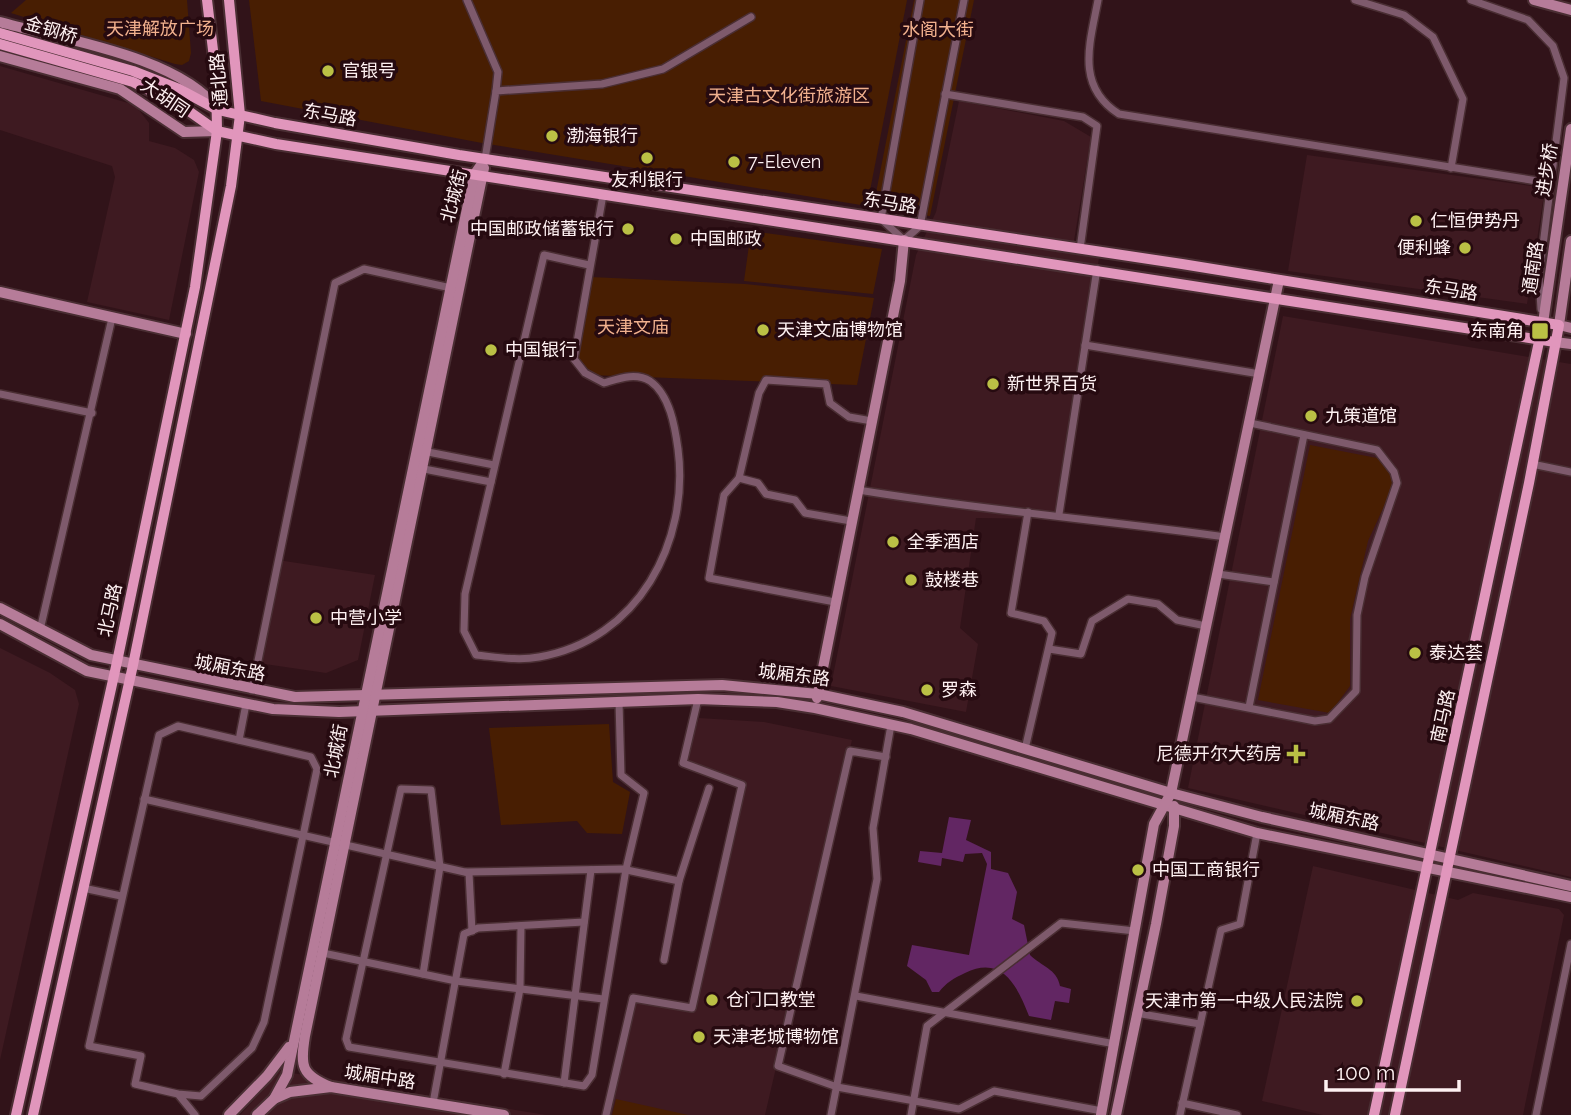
<svg xmlns="http://www.w3.org/2000/svg" width="1571" height="1115" font-family="Raleway,'Noto Sans SC',sans-serif">
  <rect width="100%" height="100%" fill="#311319"/>
  <g fill="#3e1a21">
    <path d="M0,66L135,105L149,123V141L175,148L194,160L199,172L169,320L87,302L115,177L112,166L0,130Z"/>
    <path d="M959,101L1064,121L1091,137L1072,253L1099,258L1058,519L976,518L960,628L978,644L966,712L831,686L916,255L936,212Z"/>
    <path d="M1307,155L1545,188L1527,304L1288,271Z"/>
    <path d="M1283,316L1571,364V877L1188,788Z"/>
    <path d="M278,560L375,575L358,660L326,673L258,663Z"/>
    <path d="M0,648L50,673L75,690L79,704L0,1060Z"/>
    <path d="M699,718L764,722L852,740L765,1115H608L634,998L695,1008L746,784L686,761Z"/>
    <path d="M1313,866L1458,900L1473,893L1559,909L1564,915L1523,1115H1323L1262,1101Z"/>
    <path d="M280,1071L546,1115H240Z"/>
  </g>
  <g fill="#481e02">
    <path d="M26,0H187L191,53L189,61L182,65L175,64L11,13Z"/>
    <path d="M249,0H907L867,206L482,143L261,101Z"/>
    <path d="M914,0H974L930,216L873,208Z"/>
    <path d="M751,231L882,249L873,294L744,281Z"/>
    <path d="M590,277L745,284L874,298L857,385L590,375L576,357Z"/>
    <path d="M1310,445L1382,459L1395,482L1368,541L1350,619V686L1330,713L1258,700Z"/>
    <path d="M609,724L613,782L630,792L622,834L587,833L577,821L501,825L489,728Z"/>
    <path d="M616,1099L688,1115H612Z"/>
  </g>
  <path fill="#622663" d="M949,817L971,820L966,840L991,852V869L1008,873L1017,892L1012,919L1024,925L1030,955C1041,966 1057,969 1060,986L1071,989L1069,1003L1055,1001L1051,1020L1029,1016C1017,985 1002,955 965,973C954,978 946,983 939,992H932L926,980L907,966L912,945L969,955L987,864L982,853L965,854L963,862L942,858L941,866L918,862L920,851L942,853Z"/>
  <g fill="none" stroke-linecap="round" stroke-linejoin="round">
    <g stroke="#4a2e33" stroke-width="10">
      <g id="street">
        <path d="M467,0L498,72L496,91"/>
        <path d="M920,0L881,219L904,240L920,226L964,0"/>
        <path d="M1098,0C1090,43 1075,86 1119,114L1550,183"/>
        <path d="M1355,0L1404,15L1433,37L1463,99L1451,168"/>
        <path d="M1471,0L1528,20L1553,46L1564,78L1539,277L1541,309"/>
        <path d="M945,94L1083,117L1097,126L1080,249"/>
        <path d="M485,159L496,91L602,84L663,69L751,17"/>
        <path d="M589,265L544,255L465,594L464,631L476,655C497,657 518,661 539,657C638,640 690,542 678,449C675,427 670,395 650,381C635,372 618,379 604,383L585,373L574,359L603,195"/>
        <path d="M1085,345L1260,374"/>
        <path d="M0,394L92,413"/>
        <path d="M428,452L494,465"/>
        <path d="M1532,464L1571,472"/>
        <path d="M424,469L491,482"/>
        <path d="M739,478L758,483L766,494L795,500L805,513L851,521"/>
        <path d="M858,490C980,510 1103,520 1226,537"/>
        <path d="M1059,514L1097,269"/>
        <path d="M1218,574L1274,582"/>
        <path d="M835,602L709,578L724,495L739,478L759,393L766,380L826,384L830,403L849,417L872,421"/>
        <path d="M40,630L112,318"/>
        <path d="M1049,649L1081,654L1092,621L1128,599L1158,604L1177,620L1206,626"/>
        <path d="M252,690L335,283L364,269L451,288"/>
        <path d="M1192,697L1315,721L1329,719L1356,691L1357,615L1365,577L1397,483L1394,472L1377,450L1250,423"/>
        <path d="M1249,707L1304,435"/>
        <path d="M239,740L246,704"/>
        <path d="M1025,749L1052,633L1044,621L1011,613L1028,512"/>
        <path d="M886,757L850,751L778,1066L837,1087L959,1109L994,1091L1102,1111"/>
        <path d="M144,799L469,873L472,931"/>
        <path d="M466,872L622,869L679,881"/>
        <path d="M83,888L121,896"/>
        <path d="M323,953L456,981L603,999"/>
        <path d="M664,960L679,881L709,788"/>
        <path d="M423,974L440,867L431,790L401,789L346,1039L349,1047L584,1086L592,1075L626,869L644,793L621,775L619,702"/>
        <path d="M856,996L1115,1044"/>
        <path d="M1136,1013L1200,1024"/>
        <path d="M504,1074L520,989L521,926"/>
        <path d="M564,1083L591,870"/>
        <path d="M178,1094L201,1096L252,1048L264,1022L317,769L311,757L178,726L159,735L89,1046L141,1056L135,1084L178,1094L195,1115"/>
        <path d="M433,1103L464,934L478,928L584,922"/>
        <path d="M1182,1103L1237,1115"/>
        <path d="M606,1115L633,998L692,1008L742,785L683,763L698,699"/>
        <path d="M831,1115L877,879L873,828L891,725"/>
        <path d="M911,1115L927,1026L1061,923L1135,931"/>
        <path d="M1180,1115L1221,930L1240,924L1257,833"/>
        <path d="M1536,1115L1571,944"/>
      </g>
    </g>
    <g stroke="#4a2e33" stroke-width="14">
      <g id="secondary">
        <path d="M1534,0L1571,10"/>
        <path d="M0,22C61,39 181,57 218,110"/>
        <path d="M0,56L120,89L184,132L217,131"/>
        <path d="M1571,241L1559,325L1571,328"/>
        <path d="M0,292L186,334"/>
        <path d="M1543,323L1571,129"/>
        <path d="M1555,342L1571,344"/>
        <path d="M0,608L91,655L295,697L722,685L818,694L903,712L1171,793L1262,817L1571,886"/>
        <path d="M0,624L87,671L273,709L339,712L698,699L777,702L815,708L911,729L1257,833L1571,897"/>
        <path d="M817,698L900,281L904,240"/>
        <path d="M331,1087C301,1075 300,1066 305,1036L484,168"/>
        <path d="M274,1099L287,1075L474,175L485,159"/>
        <path d="M229,1115L267,1076L289,1047"/>
        <path d="M257,1115L274,1099L290,1092L331,1087L504,1115"/>
        <path d="M1101,1115L1154,824L1171,793L1279,280"/>
        <path d="M1116,1115L1156,924L1174,826V806"/>
      </g>
    </g>
    <g stroke="#4a2e33" stroke-width="14">
      <g id="primary">
        <path d="M0,33L133,71L179,89L218,110L275,123L459,155L1182,264L1559,325L1529,483L1395,1115"/>
        <path d="M0,44L133,82L183,107L217,131L276,144L1555,342"/>
        <path d="M16,1115L117,662L195,287L217,131L216,75L207,0"/>
        <path d="M33,1115L133,665L231,186L240,115L229,0"/>
        <path d="M1374,1115L1543,323"/>
      </g>
    </g>
    <use href="#street" stroke="#7e5a6c" stroke-width="7"/>
    <use href="#secondary" stroke="#b67c99" stroke-width="10"/>
    <use href="#primary" stroke="#e196bc" stroke-width="10"/>
  </g>
  <g fill="#bac045" stroke="#260a10" stroke-width="2.5">
    <circle cx="328" cy="71" r="7"/>
    <circle cx="552" cy="136" r="7"/>
    <circle cx="647" cy="158" r="7"/>
    <circle cx="734" cy="162" r="7"/>
    <circle cx="1416" cy="221" r="7"/>
    <circle cx="628" cy="229" r="7"/>
    <circle cx="676" cy="239" r="7"/>
    <circle cx="1465" cy="248" r="7"/>
    <circle cx="763" cy="330" r="7"/>
    <rect x="1531" y="322" width="18" height="18" rx="3.5"/>
    <circle cx="491" cy="350" r="7"/>
    <circle cx="993" cy="384" r="7"/>
    <circle cx="1311" cy="416" r="7"/>
    <circle cx="893" cy="542" r="7"/>
    <circle cx="911" cy="580" r="7"/>
    <circle cx="316" cy="618" r="7"/>
    <circle cx="1415" cy="653" r="7"/>
    <circle cx="927" cy="690" r="7"/>
    <path d="M1292.5 743.5h7v7h7v7h-7v7h-7v-7h-7v-7h7z"/>
    <circle cx="1138" cy="870" r="7"/>
    <circle cx="712" cy="1000" r="7"/>
    <circle cx="1357" cy="1001" r="7"/>
    <circle cx="699" cy="1037" r="7"/>
  </g>
  <g text-anchor="middle" stroke-width="7" stroke-linejoin="round" paint-order="stroke">
    <g font-size="18" fill="#f2b18e" stroke="#260a10">
      <text x="160" y="35">天津解放广场</text>
      <text x="938" y="36">水阁大街</text>
      <text x="789" y="102">天津古文化街旅游区</text>
      <text x="633" y="333">天津文庙</text>
    </g>
    <g font-size="18" fill="#fef1f2" stroke="#260a10">
      <text transform="translate(51 30) rotate(16)" y="6">金钢桥</text>
      <text transform="translate(219 80) rotate(-95)" y="6">通北路</text>
      <text transform="translate(165 98) rotate(34)" y="6">大胡同</text>
      <text transform="translate(330 115) rotate(10)" y="6">东马路</text>
      <text transform="translate(1547 170) rotate(-81)" y="6">进步桥</text>
      <text transform="translate(454 196) rotate(-75)" y="6">北城街</text>
      <text transform="translate(890 203) rotate(9)" y="6">东马路</text>
      <text transform="translate(1533 268) rotate(-82)" y="6">通南路</text>
      <text transform="translate(1451 290) rotate(9)" y="6">东马路</text>
      <text transform="translate(110 610) rotate(-78)" y="6">北马路</text>
      <text transform="translate(230 668) rotate(11)" y="6">城厢东路</text>
      <text transform="translate(794 675) rotate(7)" y="6">城厢东路</text>
      <text transform="translate(1443 716) rotate(-78)" y="6">南马路</text>
      <text transform="translate(336 751) rotate(-79)" y="6">北城街</text>
      <text transform="translate(1344 817) rotate(12)" y="6">城厢东路</text>
      <text transform="translate(380 1077) rotate(9)" y="6">城厢中路</text>
    </g>
    <g font-size="18" fill="#fef1f2" stroke="#260a10" text-anchor="start">
      <text x="342" y="77">官银号</text>
      <text x="566" y="142">渤海银行</text>
      <text x="748" y="168">7-Eleven</text>
      <text x="647" y="186" text-anchor="middle">友利银行</text>
      <text x="1430" y="227">仁恒伊势丹</text>
      <text x="614" y="235" text-anchor="end">中国邮政储蓄银行</text>
      <text x="690" y="245">中国邮政</text>
      <text x="1451" y="254" text-anchor="end">便利蜂</text>
      <text x="777" y="336">天津文庙博物馆</text>
      <text x="1524" y="337" text-anchor="end">东南角</text>
      <text x="505" y="356">中国银行</text>
      <text x="1007" y="390">新世界百货</text>
      <text x="1325" y="422">九策道馆</text>
      <text x="907" y="548">全季酒店</text>
      <text x="925" y="586">鼓楼巷</text>
      <text x="330" y="624">中营小学</text>
      <text x="1429" y="659">泰达荟</text>
      <text x="941" y="696">罗森</text>
      <text x="1282" y="760" text-anchor="end">尼德开尔大药房</text>
      <text x="1152" y="876">中国工商银行</text>
      <text x="726" y="1006">仓门口教堂</text>
      <text x="1343" y="1007" text-anchor="end">天津市第一中级人民法院</text>
      <text x="713" y="1043">天津老城博物馆</text>
    </g>
  </g>
  <path d="M1326 1080v10h133v-10" fill="none" stroke="#fef1f2" stroke-width="3.5"/>
  <text x="1336" y="1080" font-size="21" fill="#fef1f2" stroke="#260a10" stroke-width="5" paint-order="stroke">100 m</text>
</svg>
